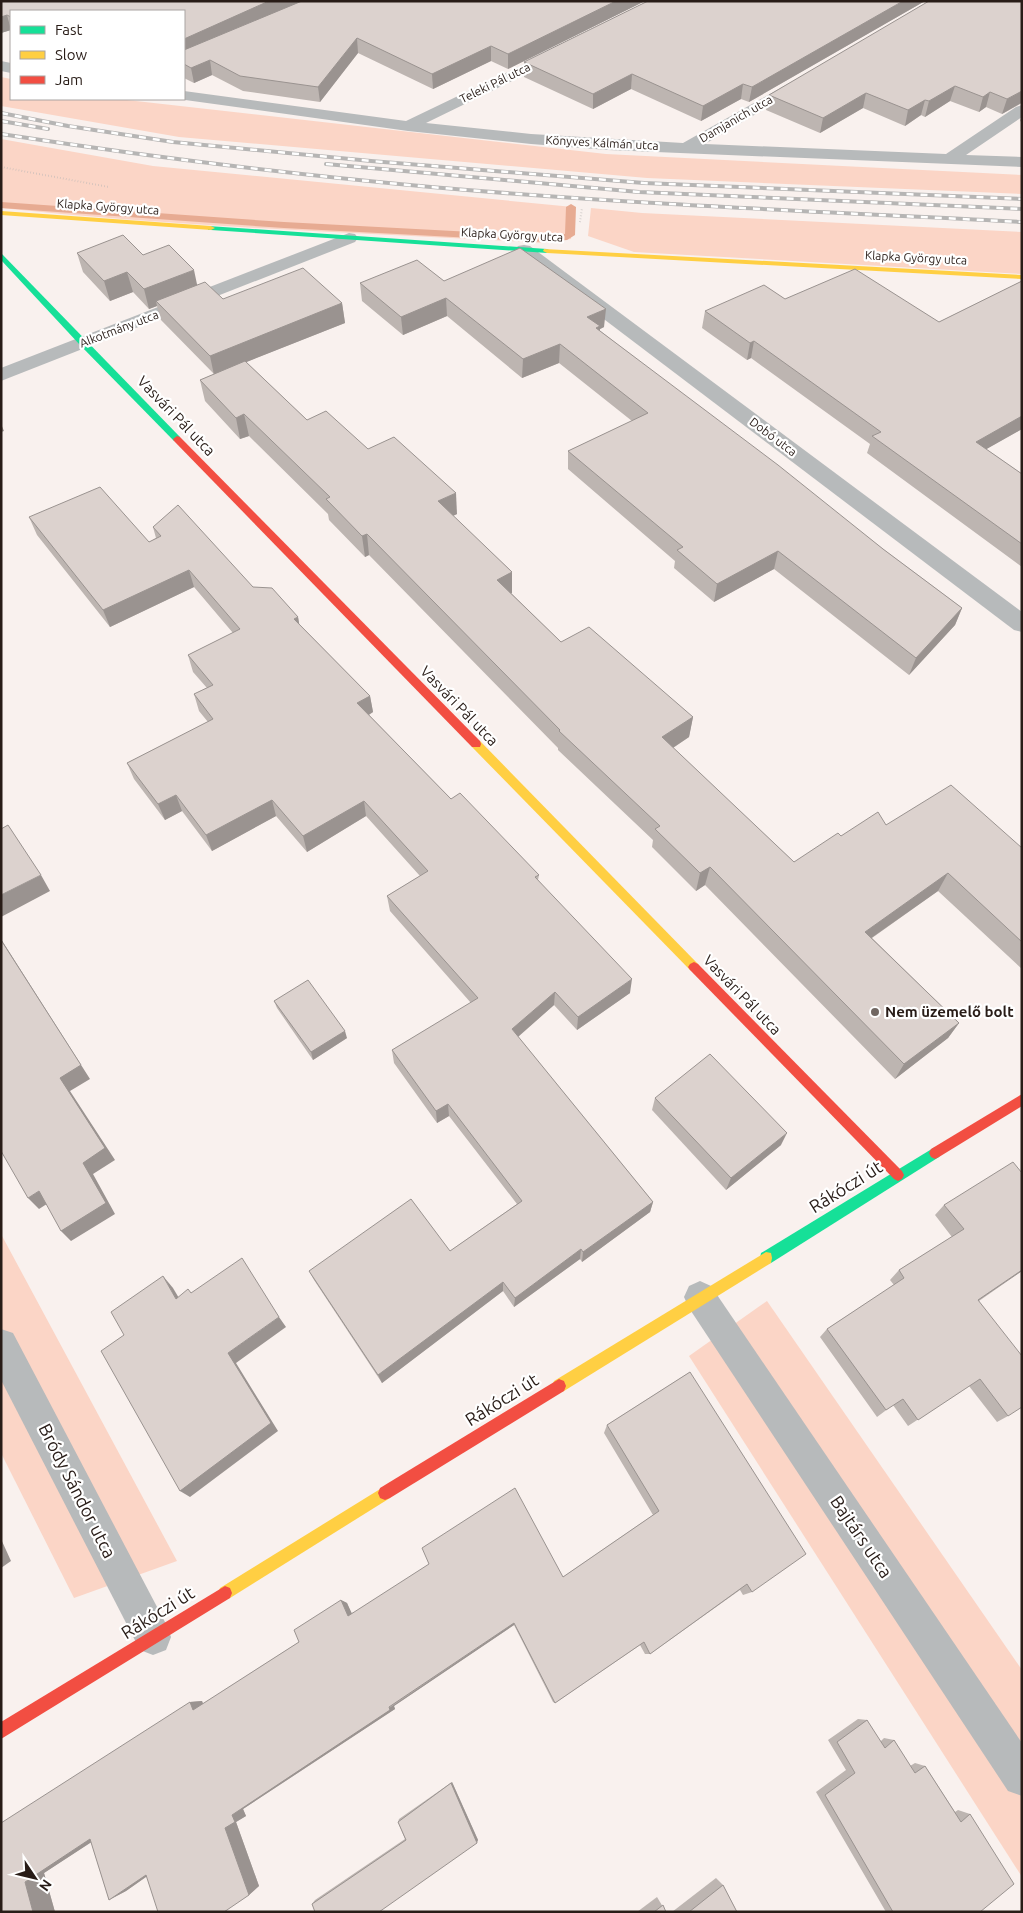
<svg xmlns="http://www.w3.org/2000/svg" width="1023" height="1913" font-family="Ubuntu,sans-serif">
  <rect width="100%" height="100%" fill="#f9f1ee"/>
  <g fill="#fbd5c6">
    <path d="M1,77L11,79V99H118L606,154L1022,175V194L647,178L179,137L1,106Z"/>
    <path d="M1,139L153,166L573,207L571,239L545,243C364,233 182,227 1,208Z"/>
    <path d="M591,208L642,213L1022,232V274L634,252L588,236Z"/>
    <path d="M1,1234L177,1561L74,1598L1,1453Z"/>
    <path d="M767,1301L1022,1670V1877L689,1356Z"/>
  </g>
  <g fill="none" stroke-linecap="round" stroke-linejoin="round">
    <path fill="#e7ab92" fill-rule="evenodd" d="M1,202L284,222L547,236L565,234L566,207L571,204L576,207L575,235L567,240L547,242L284,228L1,208Z"/>
    <g stroke="#b8b6b5" stroke-width="2" stroke-dasharray="0.5 2.5" stroke-linecap="butt">
      <path d="M1,167L109,187"/>
      <path d="M580,222L582,208"/>
    </g>
    <g fill="#b7babb" fill-rule="evenodd">
      <path d="M558,48L563,50L566,53L563,56L426,123L531,134L683,143L800,77L805,79L808,82L805,85L705,144L946,154L1016,107L1022,105V117L966,155L1022,157V167L608,150L531,144L408,131L178,99H184V91L406,121Z"/>
      <path d="M1,61L11,63V73L1,71Z"/>
      <path d="M349,233L355,234L358,238L355,242L1,381V368Z"/>
      <path d="M524,245L530,246L1022,612V632L1014,630L518,254L515,250L518,246Z"/>
      <path d="M700,1281L711,1286L1022,1743V1796L1008,1791L689,1308L684,1297L689,1286Z"/>
      <path d="M1,1329L13,1333L166,1624L171,1637L166,1650L153,1655L140,1650L1,1380Z"/>
    </g>
    <g fill="#16e098" fill-rule="evenodd">
      <path d="M208,226L547,249L551,251L547,253L211,230H208Z"/>
      <path d="M1,253L180,437V441H174L80,345L1,260Z"/>
      <path d="M935,1147L939,1149L941,1153L939,1157L771,1263L766,1264L761,1263L760,1258L761,1253Z"/>
    </g>
    <g fill="#ffcf43" fill-rule="evenodd">
      <path d="M1,211L211,226L215,228L211,230L1,215Z"/>
      <path d="M544,249L1022,275V279L547,253L543,251Z"/>
      <path d="M476,740L480,741L698,964L700,967L698,970L694,972L690,970L472,747L471,744Z"/>
      <path d="M766,1252L771,1253L772,1258L771,1263L564,1391L559,1393L554,1391L552,1386L554,1381Z"/>
      <path d="M385,1486L390,1488L392,1493L390,1498L230,1598L225,1600L220,1598L218,1593L220,1588Z"/>
    </g>
    <g fill="#f24e42" fill-rule="evenodd">
      <path d="M177,436L180,437L480,741L481,744L480,747H472L174,441L173,439Z"/>
      <path d="M694,962L698,964L902,1171L904,1175L902,1179L898,1181L894,1179L690,970L688,967L690,964Z"/>
      <path d="M1022,1094V1106L939,1157L935,1159L931,1157L929,1153L931,1149Z"/>
      <path d="M559,1379L564,1381L566,1386L564,1391L390,1498L385,1500L380,1498L378,1493L380,1488Z"/>
      <path d="M225,1586L230,1588L232,1593L230,1598L1,1739V1722Z"/>
    </g>
    <g stroke="#b6b5b4" stroke-width="4">
      <g id="rail">
        <path d="M1,113L68,126L173,142L371,161L644,183L1022,199"/>
        <path d="M1,121L48,129"/>
        <path d="M1,134C144,156 287,174 431,187C627,204 825,212 1022,222"/>
        <path d="M326,164L639,192L1022,209"/>
      </g>
    </g>
    <use href="#rail" stroke="#fff" stroke-width="2.5" stroke-dasharray="7" stroke-linecap="butt"/>
  </g>
  <g fill="#bdb5b1">
    <path d="M1,1H645L508,69L491,61L433,89L358,53L320,102L243,91L212,75L194,83L184,78V11H11V30L1,33Z"/>
    <path d="M925,1L749,102L741,99L701,121L631,89L593,109L524,77V62Z"/>
    <path d="M1022,1V103L1002,114L986,107L979,112L950,101L925,117L921,115L905,126L863,108L820,133L766,110L769,95Z"/>
    <path d="M1022,114V122L1020,121Z"/>
    <path d="M77,253L143,255L223,299L342,303L345,323L246,362L307,420L368,449L457,514L453,516L512,572V593H511L561,642L693,717L689,737L673,748L794,862L841,836L886,825L1022,848V969L938,891L872,938L959,1023L948,1038L895,1079L705,885L696,891L652,847L653,840L558,750V748L369,555L365,557L329,520L328,514L249,436L240,439L205,401L200,380L214,374L161,320L157,306L149,309L133,292L110,301L83,272Z"/>
    <path d="M444,281L604,327L600,329L599,330L883,549L962,608L955,625L909,675L774,569L714,602L674,568L675,561L568,469V451L632,421L559,363L522,378L447,316L403,335L362,301L360,283Z"/>
    <path d="M1022,281V429L986,449L1022,474V567L867,453L870,444L751,358L747,360L702,328L705,311L785,299L939,322Z"/>
    <path d="M29,517L149,542L156,538L153,527L253,587L298,617L299,624L370,696L373,712L369,715L451,799L539,875L538,880L630,993L577,1030L554,1005L518,1037L653,1202L650,1212L582,1262L580,1259L514,1307L503,1291L382,1383L314,1280L309,1271L450,1251L517,1204L449,1116L437,1123L394,1063L392,1050L471,1003L390,911L387,896L420,876L366,816L307,852L276,816L212,851L182,811L165,820L134,779L127,763L208,722L199,711L194,694L207,688L193,672L188,655L233,633L194,587L110,627L37,535Z"/>
    <path d="M274,1001L347,1038L313,1060L277,1008Z"/>
    <path d="M655,1098L781,1145L726,1190L652,1110Z"/>
    <path d="M1022,1173V1271L979,1301L1008,1416L997,1422L969,1386L908,1426L893,1405L877,1417L820,1337L827,1329L894,1285L890,1280L899,1270L952,1237L935,1215L944,1205Z"/>
    <path d="M690,1372L752,1592L743,1595L740,1590L650,1654H645L640,1645L555,1703L553,1702L514,1625L394,1706L395,1709L243,1809L246,1816L236,1822L259,1886L249,1895L146,1877L126,1891L109,1900L91,1842L44,1873L55,1912H1L190,1702L202,1701L203,1704L299,1642L341,1600L347,1603L351,1613L563,1577L653,1515L604,1433L607,1425Z"/>
    <path d="M858,1719L867,1720L880,1742L884,1738L894,1740L910,1766L915,1763L925,1766L955,1812L958,1810L970,1814L980,1912H886L816,1792L846,1770L828,1740Z"/>
    <path d="M452,1782L478,1840L312,1904L315,1900L405,1839L398,1822L399,1819Z"/>
    <path d="M716,1878L723,1885L737,1912H672Z"/>
    <path d="M657,1897L666,1912H637Z"/>
  </g>
  <g fill="#9a9390">
    <path d="M269,1H304L184,55V39Z"/>
    <path d="M616,1H645L508,69V54Z"/>
    <path d="M903,1H925L749,102L752,87Z"/>
    <path d="M7,15L11,30L1,33V17Z"/>
    <path d="M357,38L358,53L320,102L318,87Z"/>
    <path d="M491,46V61L433,89L432,74Z"/>
    <path d="M210,60L212,75L194,83L191,68Z"/>
    <path d="M632,74L631,89L593,109V94Z"/>
    <path d="M743,84L741,99L701,121L703,106Z"/>
    <path d="M955,86L950,101L925,117L929,101Z"/>
    <path d="M1022,91L1021,103L1002,114L1007,99Z"/>
    <path d="M990,92L986,107L979,112L983,97Z"/>
    <path d="M866,93L863,108L820,133L823,118Z"/>
    <path d="M925,100L921,115L905,126L908,110Z"/>
    <path d="M194,270L198,289L156,301L157,306L149,309L144,289Z"/>
    <path d="M127,272L133,292L110,301L104,281Z"/>
    <path d="M446,298L447,316L403,335L401,317Z"/>
    <path d="M342,303L345,323L214,375L210,356Z"/>
    <path d="M606,309L604,327L600,329L598,345L587,317Z"/>
    <path d="M754,341L751,358L747,360L750,343Z"/>
    <path d="M560,344L559,363L522,378L523,359Z"/>
    <path d="M244,414L249,436L240,439L236,418Z"/>
    <path d="M1022,416V429L969,459L976,442Z"/>
    <path d="M1,424L4,431L1,432Z"/>
    <path d="M456,493L457,514L439,522L438,501Z"/>
    <path d="M367,534L369,555L365,557L362,536Z"/>
    <path d="M778,551L774,569L714,602L717,584Z"/>
    <path d="M189,570L194,587L110,627L103,610Z"/>
    <path d="M512,572V593L497,600V580Z"/>
    <path d="M962,608L955,625L909,675L916,658Z"/>
    <path d="M298,617L301,634L294,619Z"/>
    <path d="M370,696L373,712L360,720L357,703Z"/>
    <path d="M693,717L689,737L659,757L662,737Z"/>
    <path d="M176,795L182,811L165,820L158,804Z"/>
    <path d="M272,800L276,816L212,851L206,835Z"/>
    <path d="M364,801L366,816L307,852L303,836Z"/>
    <path d="M710,867L705,885L696,891L700,873Z"/>
    <path d="M948,873L938,891L857,948L865,932Z"/>
    <path d="M41,875L50,891L1,917V895Z"/>
    <path d="M1,939L90,1079L70,1091L115,1160L93,1174L115,1214L71,1241L61,1231L83,1163Z"/>
    <path d="M632,979L630,993L577,1030L578,1017Z"/>
    <path d="M555,992L554,1005L512,1042V1029Z"/>
    <path d="M959,1023L948,1038L895,1079L904,1064Z"/>
    <path d="M345,1031L347,1038L313,1060L311,1052Z"/>
    <path d="M448,1104L449,1116L437,1123L436,1111Z"/>
    <path d="M787,1133L781,1145L726,1190L731,1178Z"/>
    <path d="M39,1191L50,1202L39,1209L28,1198Z"/>
    <path d="M653,1202L650,1212L582,1262L583,1252Z"/>
    <path d="M581,1249L580,1259L514,1307L515,1298Z"/>
    <path d="M1022,1270V1271L967,1308L978,1300Z"/>
    <path d="M163,1276L173,1288L186,1310L176,1299Z"/>
    <path d="M503,1282V1291L382,1383L378,1375Z"/>
    <path d="M279,1317L286,1327L236,1363L278,1431L190,1497L180,1491L228,1353Z"/>
    <path d="M1,1539L11,1561L1,1568Z"/>
    <path d="M341,1600L347,1603L354,1618L348,1616Z"/>
    <path d="M514,1623V1625L394,1706L395,1709L243,1809L246,1816L236,1822L259,1886L249,1895L225,1828L232,1815Z"/>
    <path d="M202,1701L205,1709L193,1710L190,1702Z"/>
    <path d="M452,1782L478,1840L477,1843L451,1783Z"/>
    <path d="M107,1832L44,1873L55,1912H33L25,1882L90,1839Z"/>
    <path d="M160,1867L126,1891L109,1900L146,1875Z"/>
  </g>
  <g fill="#dcd2ce" stroke="#9a9390">
    <path d="M1,1H269L184,39V11H11V17L7,15L1,17Z"/>
    <path d="M302,1H616L508,54L491,46L432,74L357,38L318,87L240,76L210,60L191,68L184,64V50Z"/>
    <path d="M648,1H903L752,87L743,84L703,106L632,74L593,94L524,62Z"/>
    <path d="M929,1H1022V91L1007,99L990,92L983,97L955,86L929,101L925,100L908,110L866,93L823,118L769,95Z"/>
    <path d="M123,235L143,255L169,245L194,270L144,289L127,272L104,281L77,253Z"/>
    <path d="M520,248L606,309L587,317L600,326L596,328L778,465L883,549L962,608L916,658L778,551L717,584L677,550L683,547L568,451L648,413L560,344L523,359L446,298L401,317L360,283L417,260L444,281Z"/>
    <path d="M303,268L342,303L210,356L156,301L205,282L223,299Z"/>
    <path d="M855,269L939,322L1022,281V416L976,442L1022,474V544L872,436L881,432L754,341L750,343L705,311L764,285L785,299Z"/>
    <path d="M245,361L307,420L326,411L368,449L394,437L456,493L438,501L512,572L497,580L561,642L589,627L693,717L662,737L794,862L838,833L841,836L878,812L886,825L951,785L1022,848V942L948,873L865,932L959,1023L904,1064L710,867L700,873L655,829L660,826L559,731L560,730L367,534L362,536L326,499L330,497L244,414L236,418L200,380Z"/>
    <path d="M100,487L149,542L161,536L153,527L178,505L253,587L272,588L298,617L294,619L370,696L357,703L451,799L460,793L539,875L535,877L632,979L578,1017L555,992L512,1029L653,1202L583,1252L581,1249L515,1298L503,1282L378,1375L309,1271L411,1199L450,1251L522,1201L448,1104L436,1111L392,1050L478,998L387,896L428,871L364,801L303,836L272,800L206,835L176,795L158,804L127,763L213,719L194,694L213,685L188,655L240,629L189,570L103,610L29,517Z"/>
    <path d="M8,825L41,875L1,895V829Z"/>
    <path d="M1,940L81,1065L60,1078L105,1148L83,1163L106,1203L61,1231L39,1191L28,1198L1,1151Z"/>
    <path d="M308,980L345,1031L311,1052L274,1001Z"/>
    <path d="M710,1054L787,1133L731,1178L655,1098Z"/>
    <path d="M1013,1162L1022,1173V1270L978,1300L1022,1356V1407L1008,1416L980,1379L918,1420L903,1399L886,1410L827,1329L904,1278L899,1270L964,1229L944,1205Z"/>
    <path d="M242,1258L279,1317L228,1353L271,1423L180,1491L101,1351L124,1335L111,1312L163,1276L176,1299L188,1289L191,1293Z"/>
    <path d="M690,1372L806,1554L752,1592L747,1584L650,1654L644,1642L555,1703L514,1623L389,1707L390,1710L232,1815L235,1822L225,1828L249,1895L224,1912H158L146,1875L109,1900L90,1839L25,1882L33,1912H1V1823L190,1702L193,1710L299,1642L294,1630L341,1600L348,1616L429,1564L422,1548L515,1488L563,1577L659,1511L607,1425Z"/>
    <path d="M867,1720L885,1748L894,1740L915,1773L925,1766L961,1822L970,1814L1014,1884L980,1912H893L825,1795L855,1773L837,1742Z"/>
    <path d="M451,1783L477,1843L379,1912H315L312,1904L406,1840L398,1822Z"/>
    <path d="M723,1885L737,1912H689Z"/>
    <path d="M663,1905L666,1912H654Z"/>
  </g>
  <circle fill="#716762" stroke="#fff" stroke-width="2" cx="875" cy="1012" r="5"/>
  <g text-anchor="middle" stroke-width="4.5" stroke-linejoin="round" paint-order="stroke">
    <g font-size="12" fill="#281c17" stroke="#fff">
      <text transform="translate(495 83) rotate(-26)" y="4">Teleki Pál utca</text>
      <text transform="translate(736 119) rotate(-30)" y="4">Damjanich utca</text>
      <text transform="translate(602 143) rotate(3)" y="4">Könyves Kálmán utca</text>
      <text transform="translate(108 207) rotate(4)" y="4">Klapka György utca</text>
      <text transform="translate(512 235) rotate(3)" y="4">Klapka György utca</text>
      <text transform="translate(916 258) rotate(3)" y="4">Klapka György utca</text>
      <text transform="translate(119 329) rotate(-21)" y="4">Alkotmány utca</text>
      <text transform="translate(773 437) rotate(37)" y="4">Dobó utca</text>
    </g>
    <g font-size="15" fill="#281c17" stroke="#fff">
      <text transform="translate(176 416) rotate(46)" y="5">Vasvári Pál utca</text>
      <text transform="translate(459 706) rotate(46)" y="5">Vasvári Pál utca</text>
      <text transform="translate(742 995) rotate(46)" y="5">Vasvári Pál utca</text>
    </g>
    <g font-size="15" font-weight="bold" fill="#281c17" stroke="#fff" text-anchor="start">
      <text x="885" y="1017">Nem üzemelő bolt</text>
    </g>
    <g font-size="18" fill="#281c17" stroke="#fff">
      <text transform="translate(846 1187) rotate(-32)" y="6">Rákóczi út</text>
      <text transform="translate(502 1400) rotate(-32)" y="6">Rákóczi út</text>
      <text transform="translate(77 1491) rotate(63)" y="6">Bródy Sándor utca</text>
      <text transform="translate(861 1537) rotate(56)" y="6">Bajtárs utca</text>
      <text transform="translate(158 1613) rotate(-32)" y="6">Rákóczi út</text>
    </g>
  </g>
  <rect width="1023" height="1913" fill="none" stroke="#281c17" stroke-width="5"/>
  <rect x="10" y="10" width="175" height="90" fill="#ffffff" stroke="#a9a4a2"/>
  <rect x="20" y="26" width="25" height="8" fill="#16e098" stroke="#a9a4a2"/>
  <text x="55" y="35" font-size="15" fill="#281c17">Fast</text>
  <rect x="20" y="51" width="25" height="8" fill="#ffcf43" stroke="#a9a4a2"/>
  <text x="55" y="60" font-size="15" fill="#281c17">Slow</text>
  <rect x="20" y="76" width="25" height="8" fill="#f24e42" stroke="#a9a4a2"/>
  <text x="55" y="85" font-size="15" fill="#281c17">Jam</text>
  <g transform="translate(35 1878) rotate(125)" stroke="#ffffff" stroke-width="4" paint-order="stroke">
  <path d="M0-4L9 19L0 12L-9 19Z" fill="#281c17"/>
  <text y="-8" font-size="14" font-weight="bold" text-anchor="middle" fill="#281c17">N</text>
  </g>
</svg>
